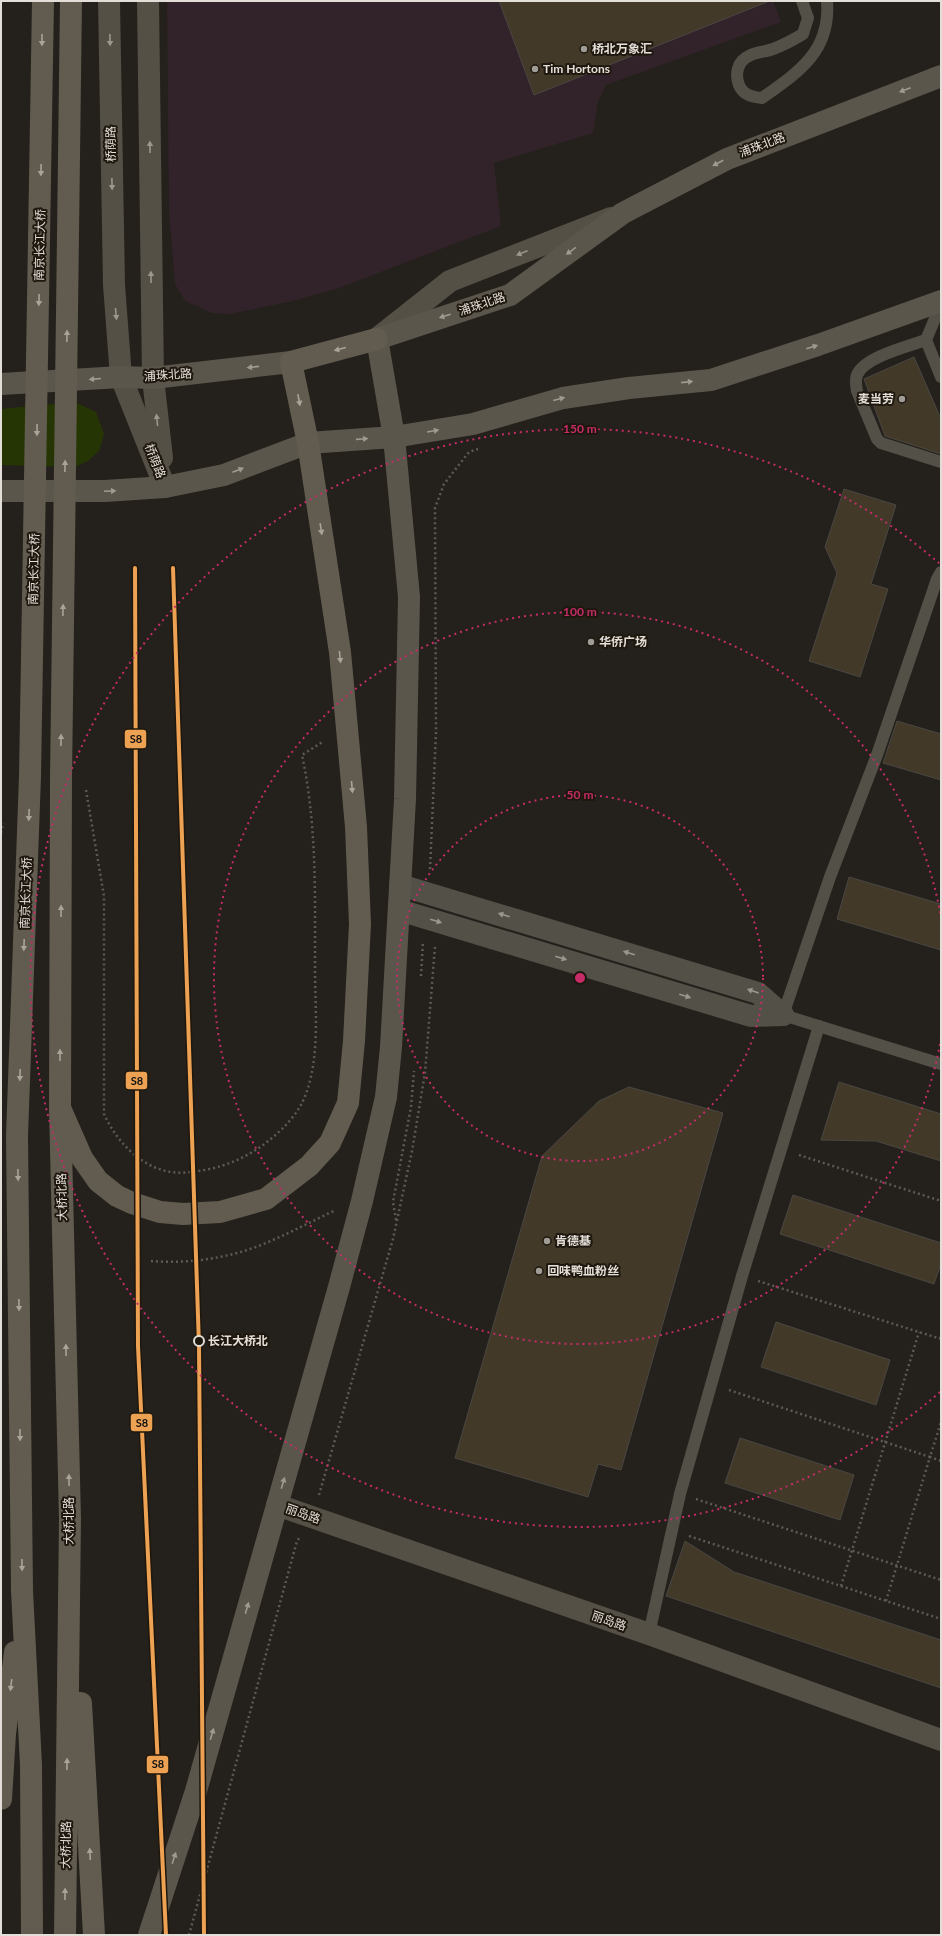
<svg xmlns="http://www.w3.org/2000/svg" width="942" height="1936" font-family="Lato,'Noto Sans SC',sans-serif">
  <rect width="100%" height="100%" fill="#24201b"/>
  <path fill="#32232a" d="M167,1H773L781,22L606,85L598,102L593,133L494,163L501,226L339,288L293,301L230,314L212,313L185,301L175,284L169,211Z"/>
  <path fill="#253604" d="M75,402L96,412L104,434L99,451L88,461L75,467L1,465V409Z"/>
  <g fill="#423929" stroke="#4a4743">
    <path d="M499,1H767V2L534,95Z"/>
    <path d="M914,357L941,419V454L885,436L864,379Z"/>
    <path d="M844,489L896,505L871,584L888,589L860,677L809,661L837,573L825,547Z"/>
    <path d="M897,721L941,734V780L883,763Z"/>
    <path d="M849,877L941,904V950L837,919Z"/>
    <path d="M839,1082L941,1114V1161L876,1141L821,1140Z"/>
    <path d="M629,1087L723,1113L621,1470L598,1464L588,1497L455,1458L542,1156L599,1101Z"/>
    <path d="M793,1195L941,1243V1264L934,1284L780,1234Z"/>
    <path d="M776,1322L890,1360L876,1405L761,1367Z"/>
    <path d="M740,1438L854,1475L840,1520L725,1483Z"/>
    <path d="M685,1541L734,1572L941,1640V1688L666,1596Z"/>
  </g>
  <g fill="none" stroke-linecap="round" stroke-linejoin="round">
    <g stroke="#5d5a54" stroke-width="2.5" stroke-dasharray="2 3" stroke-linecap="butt">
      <path d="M86,790L104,896V1114C119,1147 151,1178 191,1172C227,1168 255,1155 282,1129C289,1122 297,1113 302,1103C321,1064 315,1011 315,969C315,897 317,825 302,755L324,741"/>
      <path d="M1,833L3,823"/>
      <path d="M430,869L436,732L435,508L444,484L469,452L478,449"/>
      <path d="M421,976L423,941"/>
      <path d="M799,1155L941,1201"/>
      <path d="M396,1220L393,1202L411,1107L414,1071"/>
      <path d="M151,1261C189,1264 231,1258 266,1243C290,1233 312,1221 336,1210"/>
      <path d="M758,1281L941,1339"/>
      <path d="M940,1339L941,1334"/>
      <path d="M729,1390L930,1457L941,1422"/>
      <path d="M319,1495L393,1239L412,1151L425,1073L435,946"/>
      <path d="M696,1499L941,1580"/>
      <path d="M689,1536L941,1619"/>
      <path d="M841,1586L919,1332"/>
      <path d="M886,1601L930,1457L941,1461"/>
      <path d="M189,1935L297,1541L300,1537"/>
    </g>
    <g stroke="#535048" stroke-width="12">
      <path d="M802,1L808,18L803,34C793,40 784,45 773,49C765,52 756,52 749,56C737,61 735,75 739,85C743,95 752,97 762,98C799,72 831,51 827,1"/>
      <path d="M941,304L926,340L941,377"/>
      <path d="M926,340C909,346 864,357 857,375C855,380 856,385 857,391L877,439L881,443L941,462"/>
      <path d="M941,572L937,579L877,755L830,877L783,1015L941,1064"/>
      <path d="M649,1634L680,1494L742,1276L819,1026"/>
    </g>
    <g stroke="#535048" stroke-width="22">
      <path d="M400,885L758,993L783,1015"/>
      <path d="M399,910L751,1016L783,1015"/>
    </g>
    <g stroke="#545046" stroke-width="22">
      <path d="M109,1L114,285L121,377L165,487"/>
      <path d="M148,1L153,378L162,458"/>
      <path d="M379,337L450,281L611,218"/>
      <path d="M277,1505L649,1634L941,1740"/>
    </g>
    <g stroke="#5b564b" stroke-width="22">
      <path d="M1,384L121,377L153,378L291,362"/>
      <path d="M1,491H105L165,487L224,475L308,443L394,437L473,424L563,398L629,388L711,380L818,345L941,301"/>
      <path d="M149,1935L196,1791L339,1287L362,1201L386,1097L391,1047L405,799L409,597L394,437L377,339L510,295L623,213L727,159L941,76"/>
    </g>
    <g stroke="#615c4f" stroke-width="22">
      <path d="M30,776L17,1136L22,1591L31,1765L32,1935"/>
      <path d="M61,779L60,1108L70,1519L65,1935"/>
      <path d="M60,1108L82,1158L98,1181L117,1196L132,1203L160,1212L183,1214L220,1212L266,1199L309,1166L330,1143L348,1103L354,1041L360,924L356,827L340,652L308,443L291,362L377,339"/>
      <path d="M81,1703L94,1935"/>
      <path d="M1,1799L5,1734L15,1652"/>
    </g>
    <g stroke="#615c4f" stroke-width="22">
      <path d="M30,776L43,1"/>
      <path d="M61,779L71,1"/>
    </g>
    <g stroke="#1e170e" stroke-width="7">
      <g id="metro-1">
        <path d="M135,568L138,1346L166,1935"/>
        <path d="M173,568L199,1346L204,1935"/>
      </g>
    </g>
    <use href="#metro-1" stroke="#eca153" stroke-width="4"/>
  </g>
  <defs><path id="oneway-solid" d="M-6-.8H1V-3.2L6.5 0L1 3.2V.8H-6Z"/></defs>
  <g fill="#a8a49a">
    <use href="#oneway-solid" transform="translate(42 40) rotate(90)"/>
    <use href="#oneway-solid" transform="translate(41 170) rotate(91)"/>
    <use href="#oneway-solid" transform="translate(39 300) rotate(91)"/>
    <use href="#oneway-solid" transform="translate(67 336) rotate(-89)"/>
    <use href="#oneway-solid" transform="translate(340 349) rotate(165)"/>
    <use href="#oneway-solid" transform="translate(299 400) rotate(79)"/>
    <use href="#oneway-solid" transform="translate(37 430) rotate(91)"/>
    <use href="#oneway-solid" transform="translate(65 466) rotate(-89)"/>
    <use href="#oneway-solid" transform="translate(321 529) rotate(81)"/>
    <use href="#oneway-solid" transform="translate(63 610) rotate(-89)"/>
    <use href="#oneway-solid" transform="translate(340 657) rotate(84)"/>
    <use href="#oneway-solid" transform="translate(61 740) rotate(-89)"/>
    <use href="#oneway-solid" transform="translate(352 787) rotate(85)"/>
    <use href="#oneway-solid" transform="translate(29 815) rotate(92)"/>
    <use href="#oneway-solid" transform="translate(61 911) rotate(-90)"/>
    <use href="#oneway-solid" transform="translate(24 945) rotate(92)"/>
    <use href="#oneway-solid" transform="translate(60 1055) rotate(-90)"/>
    <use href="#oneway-solid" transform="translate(20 1075) rotate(92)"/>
    <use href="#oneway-solid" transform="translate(18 1175) rotate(89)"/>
    <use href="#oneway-solid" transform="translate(19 1305) rotate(89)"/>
    <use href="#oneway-solid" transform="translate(66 1350) rotate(-91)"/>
    <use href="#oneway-solid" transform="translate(20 1435) rotate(89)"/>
    <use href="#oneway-solid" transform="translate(69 1480) rotate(-91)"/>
    <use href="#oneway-solid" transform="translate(22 1565) rotate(89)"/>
    <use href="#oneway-solid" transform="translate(11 1685) rotate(97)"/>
    <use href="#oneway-solid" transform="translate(67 1764) rotate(-89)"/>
    <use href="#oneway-solid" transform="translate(90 1854) rotate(-93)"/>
    <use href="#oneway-solid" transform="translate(65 1894) rotate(-89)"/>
  </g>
  <g fill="#9c978f">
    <use href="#oneway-solid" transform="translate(110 40) rotate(89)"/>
    <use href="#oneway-solid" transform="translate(150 147) rotate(-91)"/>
    <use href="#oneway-solid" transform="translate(112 184) rotate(89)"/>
    <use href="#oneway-solid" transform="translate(522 253) rotate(158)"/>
    <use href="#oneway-solid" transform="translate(151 277) rotate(-91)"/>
    <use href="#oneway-solid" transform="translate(116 314) rotate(85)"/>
    <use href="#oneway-solid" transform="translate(157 420) rotate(-96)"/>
  </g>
  <g fill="#9f9a92">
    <use href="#oneway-solid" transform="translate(905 90) rotate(159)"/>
    <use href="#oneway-solid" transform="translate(718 163) rotate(152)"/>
    <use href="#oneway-solid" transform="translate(571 251) rotate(144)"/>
    <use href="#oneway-solid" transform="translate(445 316) rotate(162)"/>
    <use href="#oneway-solid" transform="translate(812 347) rotate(-18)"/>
    <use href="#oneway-solid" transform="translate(253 367) rotate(174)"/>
    <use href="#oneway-solid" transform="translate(95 379) rotate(175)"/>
    <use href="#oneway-solid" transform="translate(687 382) rotate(-6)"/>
    <use href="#oneway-solid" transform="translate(559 399) rotate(-15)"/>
    <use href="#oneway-solid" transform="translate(433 431) rotate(-10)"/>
    <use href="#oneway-solid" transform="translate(362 439) rotate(-4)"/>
    <use href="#oneway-solid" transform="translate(238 470) rotate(-21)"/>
    <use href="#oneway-solid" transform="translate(110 491) rotate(-3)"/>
    <use href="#oneway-solid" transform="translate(283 1483) rotate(-74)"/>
    <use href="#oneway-solid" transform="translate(247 1608) rotate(-74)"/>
    <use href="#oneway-solid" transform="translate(212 1734) rotate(-74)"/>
    <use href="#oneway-solid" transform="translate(174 1858) rotate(-72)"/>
  </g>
  <g fill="#9b9790">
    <use href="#oneway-solid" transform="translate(504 915) rotate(-163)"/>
    <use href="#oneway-solid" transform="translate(436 921) rotate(17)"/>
    <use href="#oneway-solid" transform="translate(629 953) rotate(-163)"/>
    <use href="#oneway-solid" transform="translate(561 958) rotate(17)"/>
    <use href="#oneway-solid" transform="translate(753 991) rotate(-161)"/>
    <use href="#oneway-solid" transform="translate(685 996) rotate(17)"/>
  </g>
  <g fill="none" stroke="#c52c68" stroke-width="2" stroke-dasharray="2 4">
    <circle cx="580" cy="978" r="183"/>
    <path d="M941 1038A366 366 0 1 1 941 918"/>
    <path d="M940 1392A549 549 0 1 1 940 564"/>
  </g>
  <g fill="#a09c96" stroke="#1e170e" stroke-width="1.5">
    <circle cx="584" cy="49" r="4"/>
    <circle cx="535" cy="69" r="4"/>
    <circle cx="902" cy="399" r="4"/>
    <circle cx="591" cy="642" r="4"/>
    <circle cx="547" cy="1241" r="4"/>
    <circle cx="539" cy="1271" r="4"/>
  </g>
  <circle fill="#1e170e" stroke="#e3ded8" stroke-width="2" cx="199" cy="1341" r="5"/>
  <g text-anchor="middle" stroke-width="4" stroke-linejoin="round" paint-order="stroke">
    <g font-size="12" font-weight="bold" fill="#e3ded8" stroke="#1e170e" text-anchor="start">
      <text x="592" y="53">桥北万象汇</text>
      <text x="543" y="73">Tim Hortons</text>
      <text x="894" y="403" text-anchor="end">麦当劳</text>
      <text x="599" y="646">华侨广场</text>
      <text x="555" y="1245">肯德基</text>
      <text x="547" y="1275">回味鸭血粉丝</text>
    </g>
    <g font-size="12" fill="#e3ded8" stroke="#1e170e">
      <text transform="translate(111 144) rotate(-91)" y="4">桥荫路</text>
      <text transform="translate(762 145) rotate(-21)" y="4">浦珠北路</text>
      <text transform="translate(40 245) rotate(-89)" y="4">南京长江大桥</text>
      <text transform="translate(482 304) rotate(-19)" y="4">浦珠北路</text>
      <text transform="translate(168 375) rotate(-4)" y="4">浦珠北路</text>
      <text transform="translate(155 461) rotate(69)" y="4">桥荫路</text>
      <text transform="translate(34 569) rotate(-89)" y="4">南京长江大桥</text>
      <text transform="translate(26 893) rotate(-88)" y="4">南京长江大桥</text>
      <text transform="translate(62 1197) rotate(-91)" y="4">大桥北路</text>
      <text transform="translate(303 1514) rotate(19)" y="4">丽岛路</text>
      <text transform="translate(69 1521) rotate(-90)" y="4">大桥北路</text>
      <text transform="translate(609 1621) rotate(19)" y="4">丽岛路</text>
      <text transform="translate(66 1845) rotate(-89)" y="4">大桥北路</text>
    </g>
    <g font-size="12" font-weight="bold" fill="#e3ded8" stroke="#1e170e" text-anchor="start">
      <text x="208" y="1345">长江大桥北</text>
    </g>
  </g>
  <circle cx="580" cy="978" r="6" fill="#c52c68" stroke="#1e170e" stroke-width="2"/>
  <g font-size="12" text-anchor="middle" font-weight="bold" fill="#c52c68" stroke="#1e170e" stroke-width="4" stroke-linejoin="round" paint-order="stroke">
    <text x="580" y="433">150 m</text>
    <text x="580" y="616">100 m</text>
    <text x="580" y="799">50 m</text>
  </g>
  <g stroke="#1e170e" stroke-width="1.5">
    <rect x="124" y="729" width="23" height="20" rx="4" fill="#eca153"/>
    <rect x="125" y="1071" width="23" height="19" rx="4" fill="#eca153"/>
    <rect x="130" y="1413" width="23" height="19" rx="4" fill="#eca153"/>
    <rect x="146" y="1755" width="23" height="19" rx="4" fill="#eca153"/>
  </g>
  <g font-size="11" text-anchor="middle" font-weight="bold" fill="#111">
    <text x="136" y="743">S8</text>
    <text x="137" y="1085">S8</text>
    <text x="142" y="1427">S8</text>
    <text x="158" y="1768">S8</text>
  </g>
  <rect width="942" height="1936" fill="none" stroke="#e3ded8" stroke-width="4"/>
</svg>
